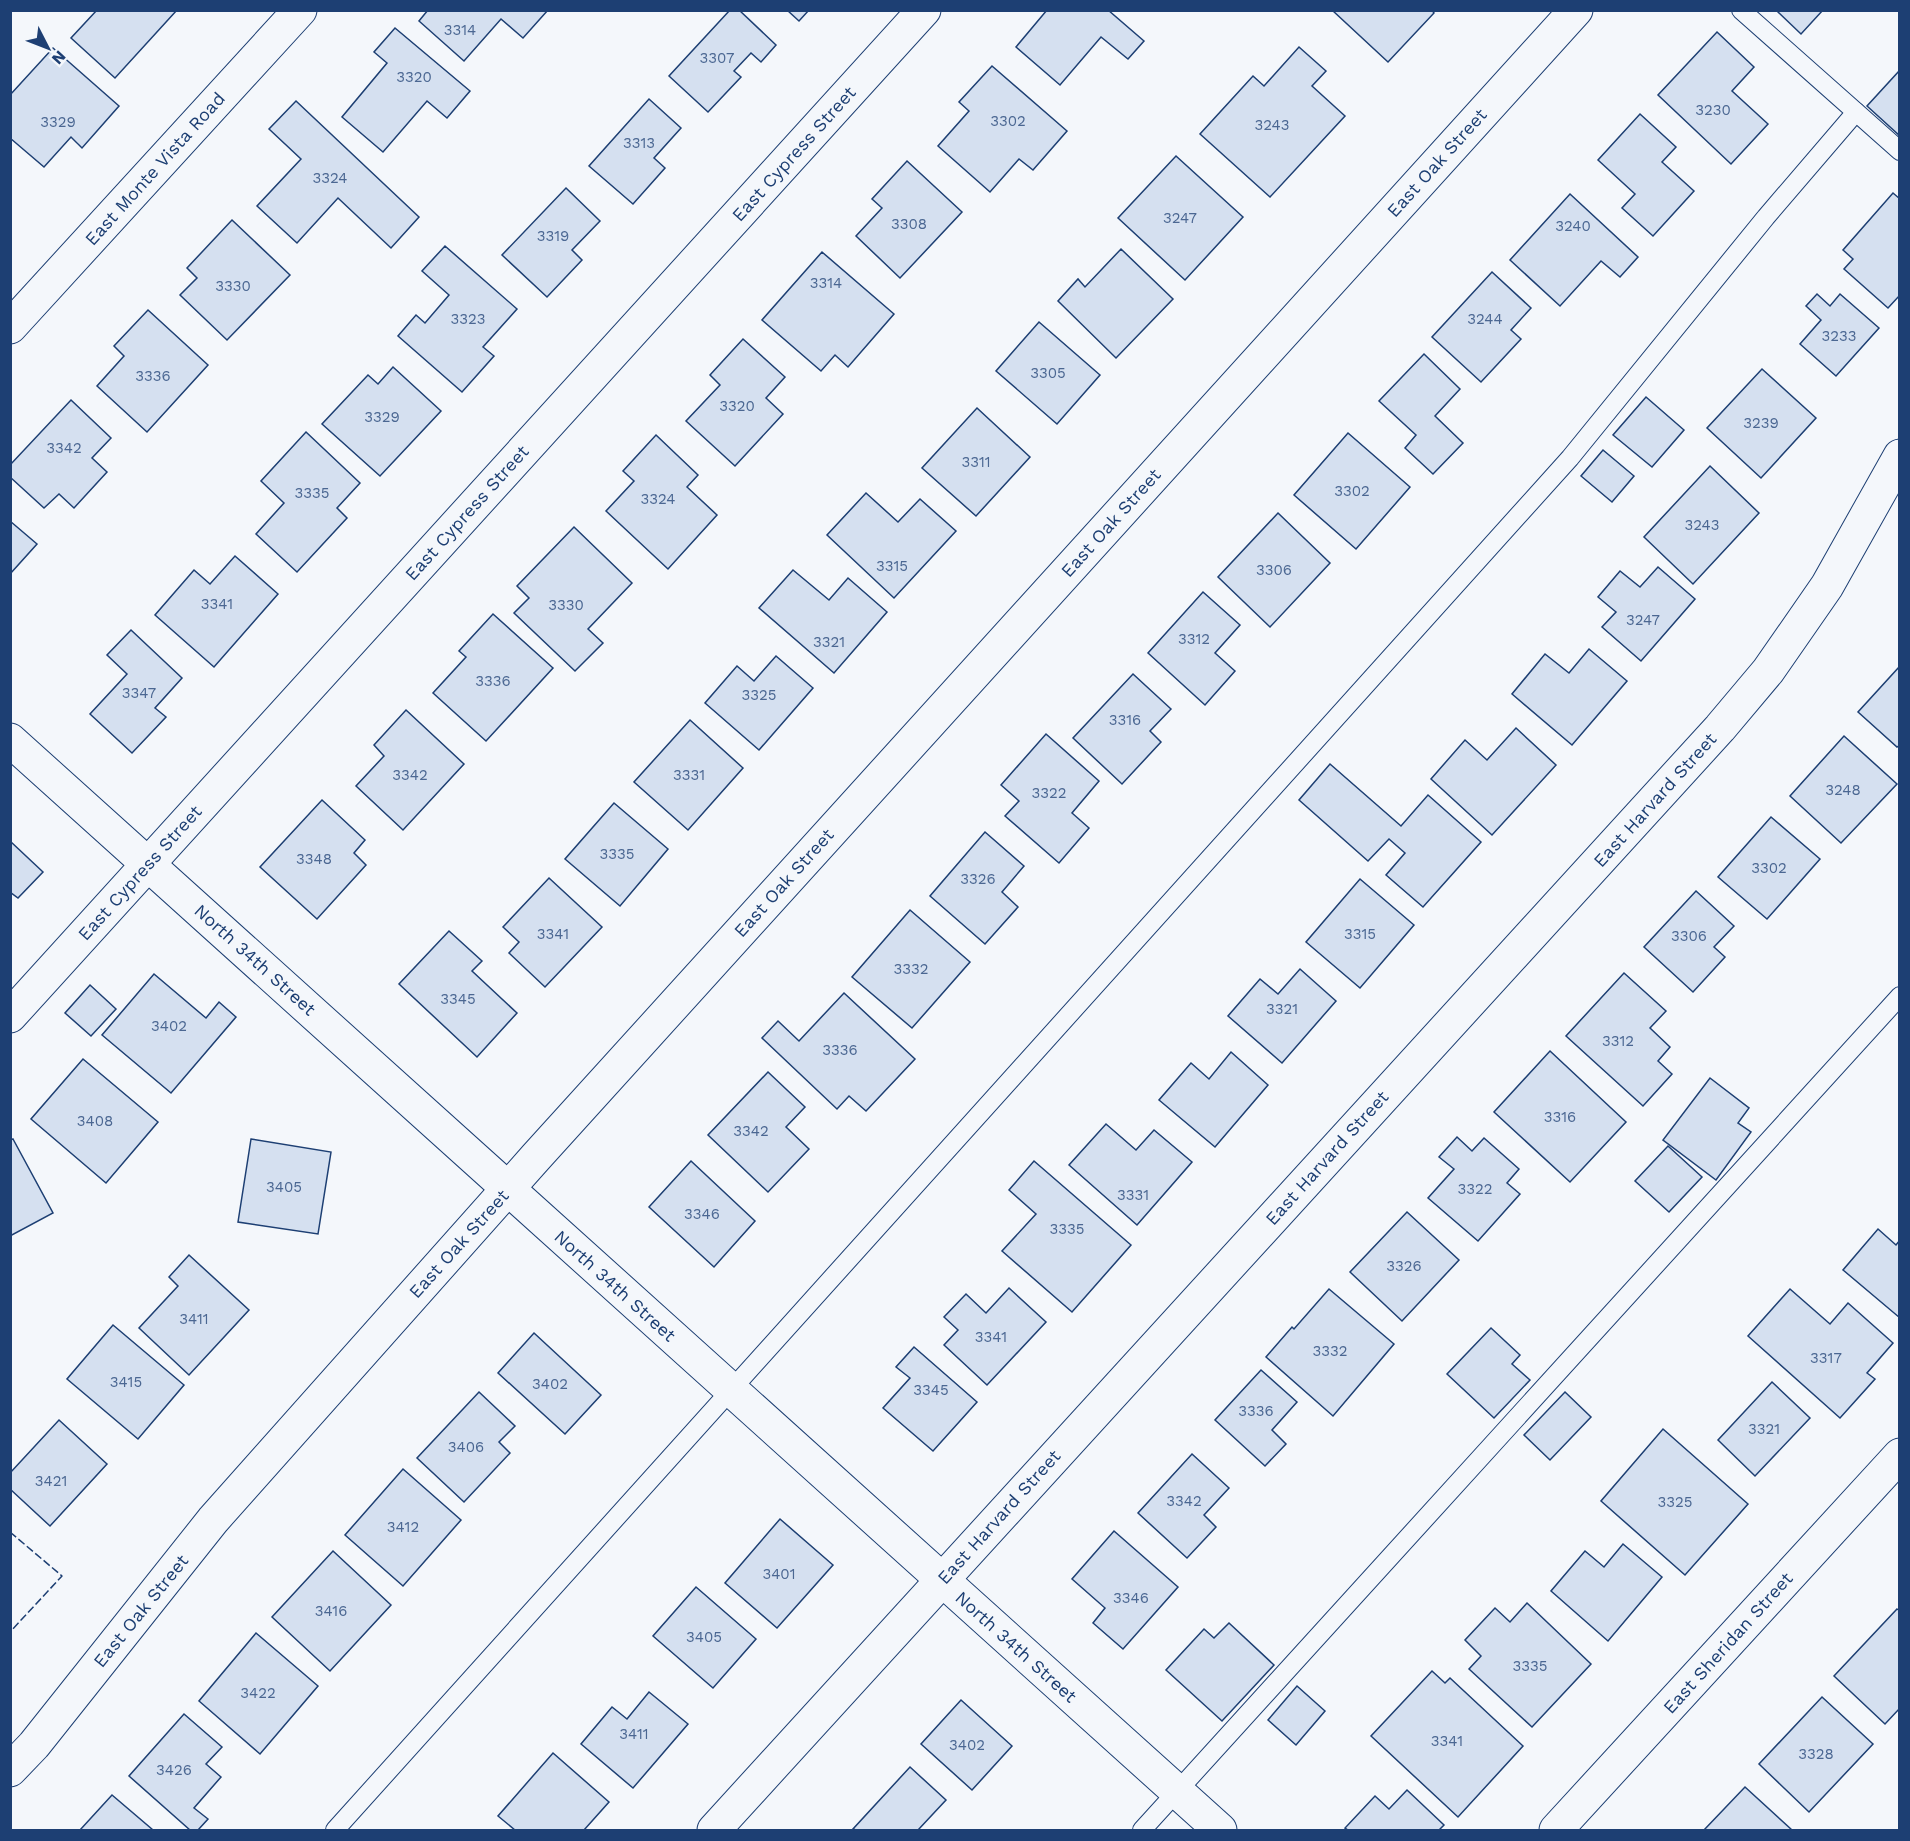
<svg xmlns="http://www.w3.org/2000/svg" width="1910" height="1841" font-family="'Work Sans',sans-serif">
  <rect width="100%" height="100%" fill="#f4f7fb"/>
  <g fill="#d5e0f0" stroke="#1d3f73" stroke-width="1.5">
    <path d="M97,10H177L115,78L71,38Z"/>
    <path d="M428,10H548L523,38L501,19L464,61L419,21Z"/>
    <path d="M730,10H739L776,45L761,62L751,53L734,71L741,77L708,112L669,76Z"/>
    <path d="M787,10H809L799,21Z"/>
    <path d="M1047,10H1108L1144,41L1128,59L1101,37L1060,85L1016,47Z"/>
    <path d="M1332,10H1432L1434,13L1388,62Z"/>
    <path d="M1776,10H1823L1801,34Z"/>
    <path d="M395,28L470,91L447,118L427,101L383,152L342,117L387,63L374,52Z"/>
    <path d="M1717,32L1754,67L1732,91L1768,124L1731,164L1658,95Z"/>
    <path d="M1299,47L1326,71L1312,86L1345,116L1270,197L1200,134L1253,76L1264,86Z"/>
    <path d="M53,48L119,106L82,148L71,137L44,167L10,138V95Z"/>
    <path d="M992,66L1067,131L1033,170L1019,159L990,192L938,146L969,111L959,102Z"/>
    <path d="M1900,70V136L1867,106Z"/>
    <path d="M649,99L681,128L654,158L665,168L633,204L589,166Z"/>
    <path d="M296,101L419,217L391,248L338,198L297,243L257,206L301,159L269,129Z"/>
    <path d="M1640,114L1676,147L1662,162L1694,191L1653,236L1622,208L1635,194L1598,160Z"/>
    <path d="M1176,156L1243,217L1185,280L1118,218Z"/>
    <path d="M907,161L962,212L900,278L856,236L882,208L872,199Z"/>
    <path d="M566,188L600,221L572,250L582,260L547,297L502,255Z"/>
    <path d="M1893,193L1900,199V295L1888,308L1844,269L1853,259L1843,250Z"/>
    <path d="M1570,194L1638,257L1620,277L1601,261L1560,306L1510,260Z"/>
    <path d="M232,220L290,275L227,340L180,295L197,278L187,268Z"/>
    <path d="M445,246L517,309L483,347L494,356L462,392L398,336L416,315L425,323L449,295L422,271Z"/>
    <path d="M1121,249L1173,299L1116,358L1058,301L1078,279L1085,287Z"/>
    <path d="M822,252L894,314L848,367L835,355L821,371L762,320Z"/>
    <path d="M1492,272L1531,308L1511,330L1521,339L1481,382L1432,337Z"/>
    <path d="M1817,294L1830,306L1840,294L1879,328L1836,376L1800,344L1821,320L1806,306Z"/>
    <path d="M148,310L208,365L147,432L97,386L124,356L114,346Z"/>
    <path d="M1039,322L1100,375L1057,424L996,371Z"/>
    <path d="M743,339L785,377L766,398L783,414L735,466L686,421L720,385L710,375Z"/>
    <path d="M1424,354L1460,389L1435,416L1463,443L1433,474L1405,448L1416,435L1379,401Z"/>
    <path d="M393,367L441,411L380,476L322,424L368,375L378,384Z"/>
    <path d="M1762,369L1816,418L1761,478L1707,428Z"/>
    <path d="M1646,397L1684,430L1652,467L1613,435Z"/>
    <path d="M71,400L111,438L92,458L107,472L74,508L59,494L44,508L10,477V465Z"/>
    <path d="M977,408L1030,457L976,516L922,468Z"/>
    <path d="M306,432L360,483L337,508L347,518L297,572L256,534L284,503L261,481Z"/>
    <path d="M1348,433L1410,487L1356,549L1294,495Z"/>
    <path d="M656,435L698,475L687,487L717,515L668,569L606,511L634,481L623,471Z"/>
    <path d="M1603,450L1634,476L1612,502L1581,476Z"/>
    <path d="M1710,466L1759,513L1693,584L1644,537Z"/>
    <path d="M866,493L898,522L920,499L956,531L894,598L827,535Z"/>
    <path d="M1278,513L1330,563L1270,627L1218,577Z"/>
    <path d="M10,521L37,544L10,574Z"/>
    <path d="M574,527L632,583L588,629L603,643L575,671L514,613L529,598L517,586Z"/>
    <path d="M235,556L278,594L214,667L155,615L194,570L210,584Z"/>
    <path d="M1658,567L1695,599L1641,661L1602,627L1616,612L1598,597L1620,571L1640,587Z"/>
    <path d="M793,570L829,600L848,578L887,612L834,673L759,608Z"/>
    <path d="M1203,592L1240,625L1215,653L1235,671L1205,705L1148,653Z"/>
    <path d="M493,614L553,668L486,741L433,693L466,657L459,651Z"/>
    <path d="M131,630L182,678L155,708L166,717L132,753L90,714L127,674L107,655Z"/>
    <path d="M1589,649L1627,681L1572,745L1512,694L1545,654L1569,673Z"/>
    <path d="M776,656L813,688L759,750L705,703L737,666L754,681Z"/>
    <path d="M1900,666V745L1897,747L1858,712Z"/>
    <path d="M1133,674L1171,709L1150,731L1161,742L1122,784L1073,738Z"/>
    <path d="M406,710L464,764L403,830L356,786L384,756L374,745Z"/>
    <path d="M690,720L743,768L688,830L634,782Z"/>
    <path d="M1516,728L1556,765L1492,835L1431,779L1465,740L1487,760Z"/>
    <path d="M1046,734L1099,781L1072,813L1089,828L1059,863L1005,816L1019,801L1001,785Z"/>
    <path d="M1844,736L1897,784L1841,843L1790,796Z"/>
    <path d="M1330,764L1401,826L1428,795L1481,842L1423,907L1386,875L1405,853L1389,839L1368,861L1299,800Z"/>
    <path d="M322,800L365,840L354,853L366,865L317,919L260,867Z"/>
    <path d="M614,803L668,849L620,906L565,859Z"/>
    <path d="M1771,817L1820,859L1767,919L1718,877Z"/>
    <path d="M985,832L1024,866L1002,892L1018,907L985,944L930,896Z"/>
    <path d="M10,841L43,872L18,898L10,892Z"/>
    <path d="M549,878L602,927L545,987L509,953L519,942L503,927Z"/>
    <path d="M1360,879L1414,925L1360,988L1306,942Z"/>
    <path d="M1696,891L1734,926L1714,947L1725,957L1693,992L1644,947Z"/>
    <path d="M910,910L970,962L912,1028L852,977Z"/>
    <path d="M449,931L482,961L472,971L517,1013L477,1057L399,984Z"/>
    <path d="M1300,969L1336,1001L1282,1063L1228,1016L1260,979L1278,994Z"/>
    <path d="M1624,973L1666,1011L1650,1028L1670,1047L1658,1061L1672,1074L1643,1106L1566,1036Z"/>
    <path d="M154,974L206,1018L219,1002L236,1017L171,1093L102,1035Z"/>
    <path d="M90,985L116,1009L91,1036L65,1013Z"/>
    <path d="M844,993L915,1059L866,1111L849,1096L837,1109L762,1038L778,1021L799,1041Z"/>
    <path d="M1550,1051L1626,1122L1570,1182L1494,1112Z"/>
    <path d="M1231,1052L1268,1085L1215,1147L1159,1100L1191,1063L1209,1079Z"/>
    <path d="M83,1059L158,1122L106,1183L31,1119Z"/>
    <path d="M768,1072L805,1107L786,1127L809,1149L768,1192L708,1135Z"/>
    <path d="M1710,1078L1749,1108L1738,1123L1751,1132L1716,1180L1663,1140Z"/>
    <path d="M1106,1124L1136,1150L1154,1130L1192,1162L1137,1225L1069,1165Z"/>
    <path d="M1457,1137L1472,1151L1484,1138L1519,1169L1507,1183L1520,1194L1478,1241L1428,1198L1454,1169L1439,1157Z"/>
    <path d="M13,1139L53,1213L10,1236V1140Z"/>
    <path d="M251,1139L331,1152L318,1234L238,1222Z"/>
    <path d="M1668,1146L1702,1177L1669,1212L1635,1181Z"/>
    <path d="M691,1161L755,1221L714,1267L649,1207Z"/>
    <path d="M1034,1161L1131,1245L1072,1312L1002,1251L1036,1214L1009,1190Z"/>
    <path d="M1407,1212L1459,1260L1402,1321L1350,1272Z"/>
    <path d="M1878,1229L1896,1245L1900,1240V1318L1843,1270Z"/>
    <path d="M189,1255L249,1310L189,1375L139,1328L178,1286L169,1277Z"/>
    <path d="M1009,1288L1046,1322L987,1385L944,1345L958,1330L944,1317L966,1294L986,1313Z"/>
    <path d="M1329,1289L1394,1344L1333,1416L1266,1357L1292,1327L1294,1329Z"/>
    <path d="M1790,1289L1830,1324L1848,1303L1893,1343L1867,1373L1875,1379L1840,1418L1748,1336Z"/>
    <path d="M113,1325L184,1385L138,1439L67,1379Z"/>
    <path d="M1491,1328L1520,1355L1512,1364L1530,1380L1494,1418L1447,1374Z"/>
    <path d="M534,1333L601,1395L565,1434L498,1373Z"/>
    <path d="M914,1347L977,1402L933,1451L883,1408L910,1378L896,1367Z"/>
    <path d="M1261,1370L1297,1402L1272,1430L1286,1444L1265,1466L1215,1420Z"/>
    <path d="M1772,1382L1810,1418L1755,1476L1718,1440Z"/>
    <path d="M479,1392L515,1426L499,1442L510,1453L464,1502L417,1458Z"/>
    <path d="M1565,1392L1591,1417L1550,1460L1524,1435Z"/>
    <path d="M59,1420L107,1464L50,1526L10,1489V1473Z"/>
    <path d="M1663,1429L1748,1504L1685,1575L1601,1501Z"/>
    <path d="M1192,1454L1229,1488L1204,1515L1216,1527L1187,1558L1138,1513Z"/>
    <path d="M403,1469L461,1520L403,1586L345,1535Z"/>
    <path d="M780,1519L833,1565L777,1628L725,1583Z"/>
    <path d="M1114,1531L1178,1587L1123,1649L1093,1623L1105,1608L1072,1579Z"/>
    <path d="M1623,1544L1662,1577L1608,1641L1551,1591L1585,1551L1604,1567Z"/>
    <path d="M333,1551L391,1605L330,1671L272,1617Z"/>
    <path d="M696,1587L756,1639L713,1688L653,1636Z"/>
    <path d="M1527,1603L1591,1664L1532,1727L1469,1669L1481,1656L1465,1640L1495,1608L1510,1622Z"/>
    <path d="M1897,1609L1900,1611V1708L1885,1724L1834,1676Z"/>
    <path d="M1229,1623L1274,1665L1222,1721L1166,1670L1204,1629L1214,1638Z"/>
    <path d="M256,1633L318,1686L260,1754L199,1701Z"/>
    <path d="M1432,1671L1445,1683L1450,1678L1523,1746L1458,1817L1371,1736Z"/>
    <path d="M1297,1686L1325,1711L1296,1745L1268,1720Z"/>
    <path d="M649,1692L688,1724L633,1788L581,1744L612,1707L627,1719Z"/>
    <path d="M1822,1697L1873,1744L1809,1812L1759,1764Z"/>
    <path d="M961,1700L1012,1746L972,1790L921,1744Z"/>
    <path d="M184,1714L222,1747L206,1764L221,1777L194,1808L208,1819L198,1830H190L129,1776Z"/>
    <path d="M553,1753L609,1802L584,1830H515L498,1816Z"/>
    <path d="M910,1767L946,1800L918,1830H856L853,1829Z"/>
    <path d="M1745,1787L1792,1830H1704Z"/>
    <path d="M1407,1790L1444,1825L1439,1830H1348L1345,1828L1375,1796L1389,1809Z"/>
    <path d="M112,1795L153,1830H80Z"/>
  </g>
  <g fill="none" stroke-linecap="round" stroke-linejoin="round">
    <g stroke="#1d3f73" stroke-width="20">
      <g id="service">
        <path d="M1741,10L1900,151"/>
        <path d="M335,1830L1570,458L1766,217L1856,112"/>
        <path d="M1142,1830L1900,996"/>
      </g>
    </g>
    <g stroke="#1d3f73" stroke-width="35">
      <g id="minor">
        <path d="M10,327L300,10"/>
        <path d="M10,740L1220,1830"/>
        <path d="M10,1016L924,10"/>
        <path d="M714,1830L1720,728L1768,671L1827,586L1900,456"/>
        <path d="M1556,1830L1900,1455"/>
      </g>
    </g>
    <g stroke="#1d3f73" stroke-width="35">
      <path id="tertiary" d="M10,1770L34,1745L213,1520L536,1157L1576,10"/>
    </g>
    <use href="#service" stroke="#f4f7fb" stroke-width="18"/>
    <use href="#minor" stroke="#f4f7fb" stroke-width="33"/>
    <use href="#tertiary" stroke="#f4f7fb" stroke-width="33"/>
    <path stroke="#1d3f73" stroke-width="1.5" stroke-dasharray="8 3" stroke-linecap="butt" d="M10,1532L62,1576L10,1632"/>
  </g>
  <g text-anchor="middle" stroke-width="4.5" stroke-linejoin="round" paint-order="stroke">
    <g font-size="15" fill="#4b6792">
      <text x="460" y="35">3314</text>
      <text x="717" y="63">3307</text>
      <text x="414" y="82">3320</text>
      <text x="1713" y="115">3230</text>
      <text x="1008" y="126">3302</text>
      <text x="58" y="127">3329</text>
      <text x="1272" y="130">3243</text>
      <text x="639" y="148">3313</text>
      <text x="330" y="183">3324</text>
      <text x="1180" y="223">3247</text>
      <text x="909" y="229">3308</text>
      <text x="1573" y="231">3240</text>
      <text x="553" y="241">3319</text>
      <text x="826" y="288">3314</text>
      <text x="233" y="291">3330</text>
      <text x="468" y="324">3323</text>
      <text x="1485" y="324">3244</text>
      <text x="1839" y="341">3233</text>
      <text x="1048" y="378">3305</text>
      <text x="153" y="381">3336</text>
      <text x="737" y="411">3320</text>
      <text x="382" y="422">3329</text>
      <text x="1761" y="428">3239</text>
      <text x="64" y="453">3342</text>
      <text x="976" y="467">3311</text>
      <text x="1352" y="496">3302</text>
      <text x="312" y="498">3335</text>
      <text x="658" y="504">3324</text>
      <text x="1702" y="530">3243</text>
      <text x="892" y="571">3315</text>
      <text x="1274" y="575">3306</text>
      <text x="217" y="609">3341</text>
      <text x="566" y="610">3330</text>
      <text x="1643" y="625">3247</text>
      <text x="1194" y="644">3312</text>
      <text x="829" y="647">3321</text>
      <text x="493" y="686">3336</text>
      <text x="139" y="698">3347</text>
      <text x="759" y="700">3325</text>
      <text x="1125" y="725">3316</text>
      <text x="410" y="780">3342</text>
      <text x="689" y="780">3331</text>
      <text x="1843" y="795">3248</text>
      <text x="1049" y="798">3322</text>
      <text x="617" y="859">3335</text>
      <text x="314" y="864">3348</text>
      <text x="1769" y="873">3302</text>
      <text x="978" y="884">3326</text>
      <text x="553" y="939">3341</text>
      <text x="1360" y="939">3315</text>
      <text x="1689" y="941">3306</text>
      <text x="911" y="974">3332</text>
      <text x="458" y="1004">3345</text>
      <text x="1282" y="1014">3321</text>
      <text x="169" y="1031">3402</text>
      <text x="1618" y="1046">3312</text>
      <text x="840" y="1055">3336</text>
      <text x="1560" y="1122">3316</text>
      <text x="95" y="1126">3408</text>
      <text x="751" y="1136">3342</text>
      <text x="284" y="1192">3405</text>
      <text x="1475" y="1194">3322</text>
      <text x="1133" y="1200">3331</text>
      <text x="702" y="1219">3346</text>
      <text x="1067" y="1234">3335</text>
      <text x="1404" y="1271">3326</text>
      <text x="194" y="1324">3411</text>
      <text x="991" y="1342">3341</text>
      <text x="1330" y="1356">3332</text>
      <text x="1826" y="1363">3317</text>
      <text x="126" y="1387">3415</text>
      <text x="550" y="1389">3402</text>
      <text x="931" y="1395">3345</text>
      <text x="1256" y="1416">3336</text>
      <text x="1764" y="1434">3321</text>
      <text x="466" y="1452">3406</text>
      <text x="51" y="1486">3421</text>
      <text x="1184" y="1506">3342</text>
      <text x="1675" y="1507">3325</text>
      <text x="403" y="1532">3412</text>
      <text x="779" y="1579">3401</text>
      <text x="1131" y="1603">3346</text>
      <text x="331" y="1616">3416</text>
      <text x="704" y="1642">3405</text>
      <text x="1530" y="1671">3335</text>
      <text x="258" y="1698">3422</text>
      <text x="634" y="1739">3411</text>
      <text x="1447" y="1746">3341</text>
      <text x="967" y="1750">3402</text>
      <text x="1816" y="1759">3328</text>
      <text x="174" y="1775">3426</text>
    </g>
    <g font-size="18" fill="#1d3f73" stroke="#f4f7fb">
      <text transform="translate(794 154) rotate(-48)" y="6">East Cypress Street</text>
      <text transform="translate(1437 163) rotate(-48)" y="6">East Oak Street</text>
      <text transform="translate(155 169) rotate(-48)" y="6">East Monte Vista Road</text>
      <text transform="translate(467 513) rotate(-48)" y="6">East Cypress Street</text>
      <text transform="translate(1111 523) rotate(-48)" y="6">East Oak Street</text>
      <text transform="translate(1655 800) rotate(-48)" y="6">East Harvard Street</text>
      <text transform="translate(140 873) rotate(-48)" y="6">East Cypress Street</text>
      <text transform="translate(784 883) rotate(-48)" y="6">East Oak Street</text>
      <text transform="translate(255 960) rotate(42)" y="6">North 34th Street</text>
      <text transform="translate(1327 1158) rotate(-48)" y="6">East Harvard Street</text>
      <text transform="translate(459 1244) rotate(-48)" y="6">East Oak Street</text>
      <text transform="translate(615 1286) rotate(42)" y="6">North 34th Street</text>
      <text transform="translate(999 1517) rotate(-48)" y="6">East Harvard Street</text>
      <text transform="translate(141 1611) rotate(-51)" y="6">East Oak Street</text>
      <text transform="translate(1728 1643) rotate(-48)" y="6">East Sheridan Street</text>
      <text transform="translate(1016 1647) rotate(42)" y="6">North 34th Street</text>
    </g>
  </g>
  <rect width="1910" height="1841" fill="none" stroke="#1d3f73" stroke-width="24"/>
  <g transform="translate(48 48) rotate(132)" stroke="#f4f7fb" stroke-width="4.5" paint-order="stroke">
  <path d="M0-4.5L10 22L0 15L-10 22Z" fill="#1d3f73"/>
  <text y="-9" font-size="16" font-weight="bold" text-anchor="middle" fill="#1d3f73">N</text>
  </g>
</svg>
